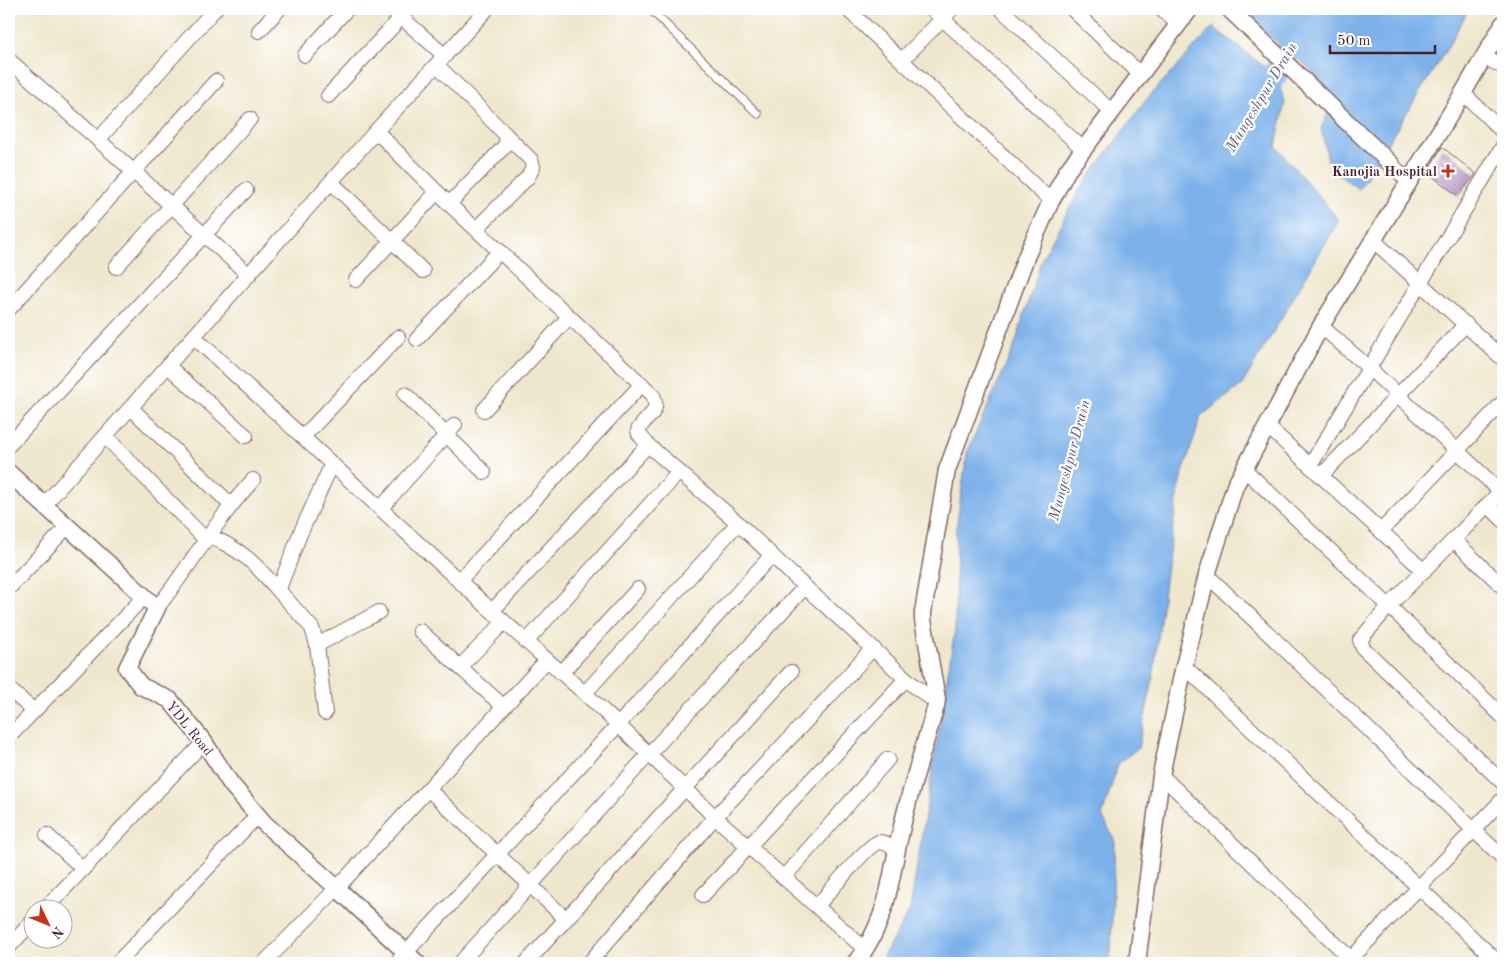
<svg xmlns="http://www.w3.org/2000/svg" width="1512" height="972" font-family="'Old Standard TT',serif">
  <defs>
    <pattern id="building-back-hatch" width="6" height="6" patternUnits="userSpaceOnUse" patternTransform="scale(1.25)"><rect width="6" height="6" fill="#ba95ca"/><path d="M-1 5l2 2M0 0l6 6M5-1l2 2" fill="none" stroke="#9979a4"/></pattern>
  </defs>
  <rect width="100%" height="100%" fill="#fff"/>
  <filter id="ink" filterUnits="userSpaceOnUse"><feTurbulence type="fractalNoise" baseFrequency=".02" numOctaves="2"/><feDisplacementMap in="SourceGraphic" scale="10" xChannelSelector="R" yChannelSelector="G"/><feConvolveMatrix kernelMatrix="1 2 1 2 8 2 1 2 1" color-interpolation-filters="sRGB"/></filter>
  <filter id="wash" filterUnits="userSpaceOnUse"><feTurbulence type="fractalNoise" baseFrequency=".0096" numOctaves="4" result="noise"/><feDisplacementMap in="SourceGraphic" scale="20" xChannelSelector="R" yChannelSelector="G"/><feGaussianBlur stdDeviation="1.12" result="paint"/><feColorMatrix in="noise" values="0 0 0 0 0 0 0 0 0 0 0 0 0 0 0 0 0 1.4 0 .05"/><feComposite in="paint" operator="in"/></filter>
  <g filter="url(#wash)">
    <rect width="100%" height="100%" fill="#efe7cd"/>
    <g fill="#7cb1ea" stroke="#63688a">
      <path d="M1237,9H1469L1446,50L1359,189L1330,169L1321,128L1336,98L1308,67Z"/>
      <path d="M1213,27L1275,75L1285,102L1276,146L1339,220L1242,385L1201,416L1180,482L1167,565L1153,679L1138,748L1118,764L1102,816L1115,841L1111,950L1109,963H879L910,910L955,629L956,530L967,453L1014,347L1042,258L1080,189L1146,100Z"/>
    </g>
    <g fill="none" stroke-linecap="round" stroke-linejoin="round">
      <path stroke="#7cb1ea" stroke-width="25" d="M1258,104L1312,9"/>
    </g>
    <g id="blocks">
      <path fill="url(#building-back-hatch)" d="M1442,147L1476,174L1458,196L1427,172Z"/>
    </g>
  </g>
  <g filter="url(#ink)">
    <use href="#blocks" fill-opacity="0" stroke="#846564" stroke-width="1"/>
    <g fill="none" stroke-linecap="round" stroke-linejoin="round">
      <g stroke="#846564" stroke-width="9">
        <path id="service" d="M650,9L758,114"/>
      </g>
      <g stroke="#846564" stroke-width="16">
        <g id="minor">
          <path d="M392,9L445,56"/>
          <path d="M847,9L1051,201"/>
          <path d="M932,9L1083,149"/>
          <path d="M1001,9L1112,112"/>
          <path d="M1072,9L1140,74"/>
          <path d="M1161,9L1178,24"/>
          <path d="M259,31L279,9"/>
          <path d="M305,55L347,9"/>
          <path d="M1484,57L1503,67"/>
          <path d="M9,60L249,275"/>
          <path d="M902,60L952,9"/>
          <path d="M437,65L505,134C508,141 506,144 502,149L449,204"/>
          <path d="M1463,93L1503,132"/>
          <path d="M328,96L409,9"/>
          <path d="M376,131L449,204L653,395C661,413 646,416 638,430L639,434L648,445L738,523L805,587L913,685L936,702"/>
          <path d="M98,140L215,9"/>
          <path d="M1392,165L1409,182"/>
          <path d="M332,183L423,271"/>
          <path d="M476,229L528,177L533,167L531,160L505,134"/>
          <path d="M1372,239L1503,359"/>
          <path d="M116,267L250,119"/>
          <path d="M356,280L437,192"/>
          <path d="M9,309L216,81"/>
          <path d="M1321,326L1369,368L1501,492"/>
          <path d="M194,337L482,602L591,699L715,817L865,949"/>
          <path d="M417,339L500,251"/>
          <path d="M169,367L246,436"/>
          <path d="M405,394L484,472"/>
          <path d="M131,408L231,505"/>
          <path d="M484,410L569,317"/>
          <path d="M1267,426L1424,571"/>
          <path d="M105,436L206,540"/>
          <path d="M303,437L398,337"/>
          <path d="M9,445L246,190"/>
          <path d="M1310,466L1503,146"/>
          <path d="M1244,469L1389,606L1503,717"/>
          <path d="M1321,476L1466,324"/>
          <path d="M1503,489L1389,606L1360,640L1363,648L1503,783"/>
          <path d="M45,504L376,131L487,9"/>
          <path d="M1488,505L1503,520"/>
          <path d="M381,508L455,425"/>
          <path d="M1381,531L1503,402"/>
          <path d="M209,536C243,550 256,565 280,592"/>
          <path d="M1454,540L1503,587"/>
          <path d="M1207,575L1503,858"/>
          <path d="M459,581L642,384"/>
          <path d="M9,588L68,526"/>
          <path d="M157,608C190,566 217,519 253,480"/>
          <path d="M492,611L648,445"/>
          <path d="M420,631L504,707"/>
          <path d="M526,642L679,472"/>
          <path d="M317,645L379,612"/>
          <path d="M1184,666L1499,963"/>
          <path d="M460,667L504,622"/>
          <path d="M561,673L638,589"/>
          <path d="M9,689L34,711"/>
          <path d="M585,693L738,523"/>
          <path d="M325,713L317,645L312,628L280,592V586L300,534L332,464"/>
          <path d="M9,737L145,596"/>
          <path d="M1161,775L1355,963"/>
          <path d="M428,789L566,919"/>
          <path d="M47,835L83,869"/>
          <path d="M784,877L888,759"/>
          <path d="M703,895L906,679"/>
          <path d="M817,906C826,896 869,843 879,842C885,842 892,846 897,849"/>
          <path d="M44,910L204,742"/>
          <path d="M9,947L32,922"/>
          <path d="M117,963L258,815"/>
          <path d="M264,963L337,888L547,660"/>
          <path d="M396,963L618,725L771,556"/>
          <path d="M460,963L649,754L805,587"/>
          <path d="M526,963L791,672"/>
          <path d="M589,963L715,817L826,700L873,648"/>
          <path d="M1347,963L1503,799"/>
        </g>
      </g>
      <g stroke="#846564" stroke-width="19">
        <g id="tertiary">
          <path d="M1229,9L1392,165"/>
          <path d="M9,473L157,608L127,668L141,686L170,700L204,742L231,784L264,823L337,888L417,963"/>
          <path d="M855,963C860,958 864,951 868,944C890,907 891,872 901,831C910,789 924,747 936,706L937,699L923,620V612L947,470L1026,257L1051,201L1067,171L1190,9"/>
          <path d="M1137,963L1161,775L1184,666L1207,575L1235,486L1321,326L1463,93L1503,24"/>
        </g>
      </g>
      <use href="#service" stroke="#fff" stroke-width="7"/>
      <use href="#minor" stroke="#fff" stroke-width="14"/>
      <use href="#tertiary" stroke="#fff" stroke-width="16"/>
    </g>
  </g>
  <path fill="#c8321e" stroke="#fff" stroke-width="2" d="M1445.5 163.5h5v5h5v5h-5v5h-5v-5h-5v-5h5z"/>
  <g text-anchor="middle" stroke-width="4.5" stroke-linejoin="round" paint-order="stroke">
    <g font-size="14" font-weight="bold" fill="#4a1f2b" stroke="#fff" text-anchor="end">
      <text x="1437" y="176">Kanojia Hospital</text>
    </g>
    <g font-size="14" fill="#4a1f2b" stroke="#fff">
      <text transform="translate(190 728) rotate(51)" y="5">YDL Road</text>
    </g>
    <g font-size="15" font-style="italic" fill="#5e5977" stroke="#fff">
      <text transform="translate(1261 97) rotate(-59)" y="5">Mungeshpur Drain</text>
      <text transform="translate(1069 460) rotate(-75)" y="5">Mungeshpur Drain</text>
    </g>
  </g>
  <rect width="1512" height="972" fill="none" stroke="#fff" stroke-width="30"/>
  <g transform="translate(48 924) rotate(133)"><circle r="24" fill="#ffffff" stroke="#b7a5aa"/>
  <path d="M0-4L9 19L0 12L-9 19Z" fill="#c8321e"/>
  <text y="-8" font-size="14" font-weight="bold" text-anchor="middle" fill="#4a1f2b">N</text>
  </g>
  <path d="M1330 45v8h105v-8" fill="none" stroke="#4a1f2b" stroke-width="2.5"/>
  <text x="1337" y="45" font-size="15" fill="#4a1f2b" stroke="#ffffff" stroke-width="4" paint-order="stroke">50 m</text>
</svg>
